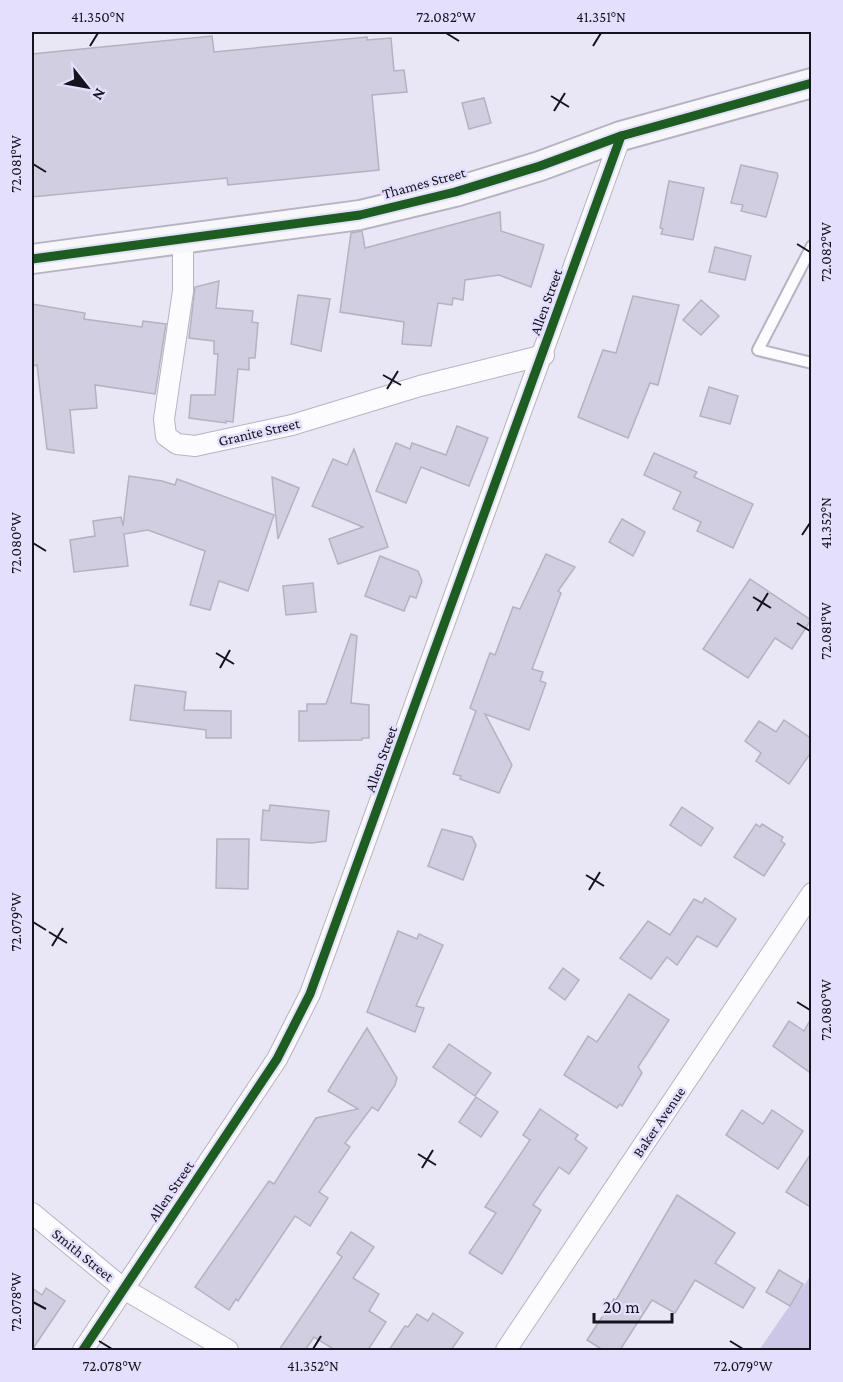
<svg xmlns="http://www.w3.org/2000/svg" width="843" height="1382" font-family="'Crimson Pro',serif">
  <rect width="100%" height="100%" fill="#e9e6f6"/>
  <path fill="#cdc7e7" d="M811,1275V1350H759Z"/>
  <g fill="#d2cee1" stroke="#b4b2be" stroke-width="1.5">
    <path d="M212,36L214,52L367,37V40L391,38L394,71L404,70L407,92L372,95L379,170L228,185L227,178L32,197V54Z"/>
    <path d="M484,98L491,123L469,129L462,103Z"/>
    <path d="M741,165L777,173L778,176L766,217L741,211L743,205L731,203Z"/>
    <path d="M669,181L704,188L693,240L661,234L663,229L660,228Z"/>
    <path d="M500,212L501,231L544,245L531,287L499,275L465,280L463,300L453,298L452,305L438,303L431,346L402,344L404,322L340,312L351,233L362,231L365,248Z"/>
    <path d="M715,247L751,256L745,280L709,272Z"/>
    <path d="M219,281L216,308L253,311L252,322L258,323L255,358H249V370L238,369L233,422L226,421V423L189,418L191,395H215L218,354H214V341L189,338L195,287Z"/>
    <path d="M298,295L330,299L321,351L291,344Z"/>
    <path d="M633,296L679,305L658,385L650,383L628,438L578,417L603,350L616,353Z"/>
    <path d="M701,300L719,316L701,335L683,320Z"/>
    <path d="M32,304L85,313L84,319L142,327L143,321L166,324L155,394L95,385L97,408L70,410L74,453L47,449L37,365L32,366Z"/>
    <path d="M709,387L738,396L730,424L700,416Z"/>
    <path d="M457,426L488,438L469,486L421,467L406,503L376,491L396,443L410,449L412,443L446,455Z"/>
    <path d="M354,449L388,547L338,564L329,539L363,527L312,506L333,459L347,465Z"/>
    <path d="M654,453L697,472L694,477L753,504L733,548L697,531L701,522L673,509L681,492L644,475Z"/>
    <path d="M129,476L162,481L175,485L177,479L274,515L248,591L219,581L210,610L190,605L205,551L148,530L124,534L128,566L74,572L70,540L95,536L93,521L121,517L123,526Z"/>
    <path d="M272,477L299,488L278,539Z"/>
    <path d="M622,519L645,532L633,556L609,542Z"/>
    <path d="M546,554L575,567L558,591L561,593L532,669L543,672L540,681L546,683L529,730L485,714L512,765L499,793L460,779L461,776L453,774L476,711L470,708L490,653L495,655L513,607L520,609Z"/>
    <path d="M380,556L418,571L422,581L416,598L410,596L404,611L365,596Z"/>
    <path d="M750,579L811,620L792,649L775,638L748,678L703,649Z"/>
    <path d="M313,583L316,612L286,615L283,586Z"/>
    <path d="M351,634L357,636L351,703L369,705V738H362V740L299,741V711H307V704H326Z"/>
    <path d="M135,685L186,692L184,710L231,711V738H206V730L130,720Z"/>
    <path d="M784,720L812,739V751L789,784L756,761L761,753L745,741L759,721L776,732Z"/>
    <path d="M270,805L329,811L326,841L312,843L261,840L263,810L269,811Z"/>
    <path d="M682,807L713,828L701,846L670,825Z"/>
    <path d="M756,824L760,827L762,824L783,837L781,841L785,844L764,876L734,857Z"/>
    <path d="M442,829L472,837L476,845L463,880L428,866Z"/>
    <path d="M217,839H249L248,889L216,888Z"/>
    <path d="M705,898L736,919L717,947L697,936L677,965L667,957L651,979L620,958L648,921L670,935L694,899L702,903Z"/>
    <path d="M398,931L417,939L419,934L443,945L416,1006L424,1008L415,1032L367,1012Z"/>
    <path d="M563,968L579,980L565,1000L549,988Z"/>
    <path d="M629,994L669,1020L638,1067L642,1073L622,1106L620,1104L617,1108L564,1075L588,1036L597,1042Z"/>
    <path d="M812,1017V1074L773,1046L789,1021L804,1031Z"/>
    <path d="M367,1028L397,1078L395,1085L378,1111L372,1107L345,1143L350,1147L319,1192L328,1198L310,1226L295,1216L238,1301L236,1299L229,1310L195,1287L269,1181L274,1184L316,1118L358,1109L328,1091Z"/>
    <path d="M449,1044L491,1073L475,1096L433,1067Z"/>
    <path d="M476,1097L498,1112L481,1137L459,1122Z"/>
    <path d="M540,1109L578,1135L575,1139L587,1148L569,1174L559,1167L533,1205L541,1210L502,1274L469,1253L496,1213L485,1207L530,1140L523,1135Z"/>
    <path d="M742,1110L763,1124L772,1110L803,1131L778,1169L726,1135Z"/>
    <path d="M812,1152V1208L786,1192Z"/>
    <path d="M677,1195L735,1233L715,1263L755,1288L743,1308L695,1280L675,1313L652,1300L620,1350H603L587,1340L614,1299L616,1300Z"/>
    <path d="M351,1232L374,1247L353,1278L379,1294L369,1311L386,1322L368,1350H335L314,1337L305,1350H279L342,1257L337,1253Z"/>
    <path d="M779,1270L803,1284L790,1306L766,1292Z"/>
    <path d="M32,1288L42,1295L46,1288L65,1301L32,1350Z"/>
    <path d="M433,1313L463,1333L451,1350H389L405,1326L408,1327L417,1314L428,1321Z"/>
  </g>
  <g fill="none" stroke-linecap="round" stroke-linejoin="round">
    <g stroke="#b7b4c1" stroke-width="14">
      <path id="lane" d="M812,246L758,350L812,363"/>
    </g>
    <g stroke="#b7b4c1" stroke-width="22">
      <g id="street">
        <path d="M183,239V291L164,419L166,436L177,444L195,446L292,425L420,386L544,355"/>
        <path d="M32,1213L124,1289L228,1350"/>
        <path d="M83,1350L277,1059L310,994L621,136"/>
        <path d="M506,1350L812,893"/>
      </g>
    </g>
    <g stroke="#b7b4c1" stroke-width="32">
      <path id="secondary" d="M32,259L360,215L455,192L540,166L621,136L812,83"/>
    </g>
    <use href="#lane" stroke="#fcfbfe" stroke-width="10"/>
    <use href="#street" stroke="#fcfbfe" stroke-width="20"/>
    <use href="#secondary" stroke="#f7f6fa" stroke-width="28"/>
    <g stroke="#e4dffd" stroke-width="13">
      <g id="cycleway">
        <path d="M32,259L360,215L455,192L540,166L621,136L812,83"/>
        <path d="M83,1350L277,1059L310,994L621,136"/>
      </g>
    </g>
    <use href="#cycleway" stroke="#1b5e20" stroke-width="9"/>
  </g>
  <path fill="none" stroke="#15131d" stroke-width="2" d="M446,33L459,41M90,46L98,33M593,46L601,33M551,96L569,107M554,111L565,93M33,164L46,172M797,244L810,252M383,375L401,385M387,389L398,371M802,535L810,523M33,543L46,551M753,597L771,608M757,611L768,593M797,623L810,631M216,653L234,664M220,668L230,650M586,875L604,886M589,890L600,872M33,922L46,930M49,932L67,943M52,946L63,928M797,1002L810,1010M418,1154L436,1165M422,1168L433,1150M33,1302L46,1309M99,1341L112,1349M730,1341L743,1349M313,1349L321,1336"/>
  <g text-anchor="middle" stroke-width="5" stroke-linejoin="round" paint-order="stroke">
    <g font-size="15" fill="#15131d" stroke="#e4dffd">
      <text transform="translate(424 183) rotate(-15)" y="5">Thames Street</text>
      <text transform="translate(546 302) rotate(-70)" y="5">Allen Street</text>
      <text transform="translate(259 432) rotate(-13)" y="5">Granite Street</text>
      <text transform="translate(381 759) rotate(-70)" y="5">Allen Street</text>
      <text transform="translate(659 1122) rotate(-56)" y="5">Baker Avenue</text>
      <text transform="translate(171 1191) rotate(-56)" y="5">Allen Street</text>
      <text transform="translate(83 1255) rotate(39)" y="5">Smith Street</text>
    </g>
  </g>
  <rect width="843" height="1382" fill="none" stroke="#e4dffd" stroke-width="66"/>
  <g transform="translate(87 87) rotate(121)" stroke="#e4dffd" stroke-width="4.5" paint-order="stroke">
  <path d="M0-4.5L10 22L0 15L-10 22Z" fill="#15131d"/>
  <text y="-9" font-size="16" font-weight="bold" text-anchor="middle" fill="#15131d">N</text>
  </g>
  <path d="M594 1313v9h78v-9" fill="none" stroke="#15131d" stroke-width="3"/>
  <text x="603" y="1313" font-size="18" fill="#15131d" stroke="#e4dffd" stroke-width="4.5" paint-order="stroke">20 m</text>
  <rect x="33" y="33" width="777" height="1316" fill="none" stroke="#15131d" stroke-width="2"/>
  <g font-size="15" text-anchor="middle" fill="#15131d">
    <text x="98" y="22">41.350°N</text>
    <text x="446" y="22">72.082°W</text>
    <text x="601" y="22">41.351°N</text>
    <text transform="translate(16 164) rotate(-90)" y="5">72.081°W</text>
    <text transform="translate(826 252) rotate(-90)" y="5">72.082°W</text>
    <text transform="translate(826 523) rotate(-90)" y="5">41.352°N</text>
    <text transform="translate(16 543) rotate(-90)" y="5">72.080°W</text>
    <text transform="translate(826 631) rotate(-90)" y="5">72.081°W</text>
    <text transform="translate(16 922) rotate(-90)" y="5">72.079°W</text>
    <text transform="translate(826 1010) rotate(-90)" y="5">72.080°W</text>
    <text transform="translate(16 1302) rotate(-90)" y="5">72.078°W</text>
    <text x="112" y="1371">72.078°W</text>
    <text x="313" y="1371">41.352°N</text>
    <text x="743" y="1371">72.079°W</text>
  </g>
</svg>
